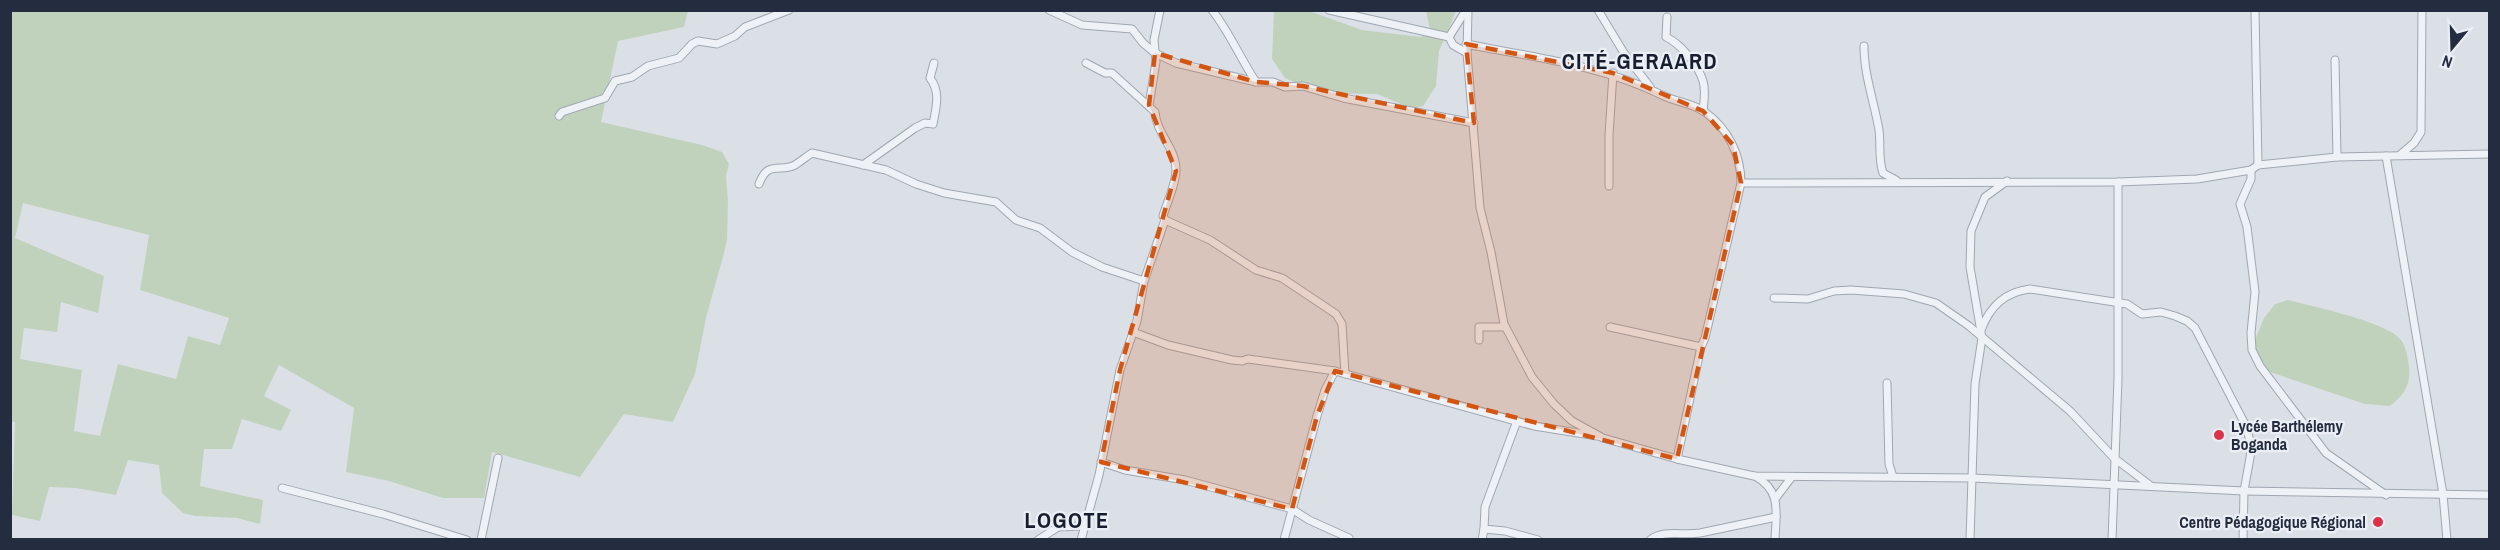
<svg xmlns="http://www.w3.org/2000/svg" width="2500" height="550" font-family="'Archivo Narrow',sans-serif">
  <rect width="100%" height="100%" fill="#dbe0e7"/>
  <g fill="#c1d2bc" fill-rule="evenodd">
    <path d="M10,11H688L684,27L618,41L601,122L702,145L722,152L729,164L726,176L728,202L727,240L724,253L706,318L695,374L673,422L624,414L580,477L492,452L484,498H443L389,481L346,472L354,408L279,365L264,396L291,410L281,431L242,419L232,449H204L200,486L263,500L260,524L237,518L195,516L183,513L162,493L159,465L128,460L116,495L76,488L49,487L40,521L12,515L15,422L10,421ZM23,203L149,235L140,290L229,318L220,345L188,336L176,379L118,364L100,436L74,431L82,370L20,359L24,328L57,332L61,302L98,313L104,276L15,238Z"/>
    <path d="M1274,11H1309L1362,30L1421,37L1430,29L1426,11H1456L1439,51L1436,86L1423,106L1411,108L1377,94L1317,93L1285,78L1272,59Z"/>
    <path d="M2288,300C2311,306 2388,322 2401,340C2406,347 2408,358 2409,367C2411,385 2404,395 2390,406L2365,404L2270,372L2256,353L2255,340L2264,318L2275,304Z"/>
  </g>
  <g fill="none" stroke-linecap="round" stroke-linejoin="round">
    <g stroke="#a0a7b1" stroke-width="9">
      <g id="minor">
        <path d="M1049,10L1082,25L1132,29L1143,43L1155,53L1176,63L1256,82H1273L1285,87L1303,86L1343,98L1474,123"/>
        <path d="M1212,10C1230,33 1240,58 1256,82"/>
        <path d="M1329,10L1449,37L1453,45L1467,53"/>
        <path d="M1468,10L1467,53L1480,208L1491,252L1504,324L1532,377L1554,404L1572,421L1603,438L1677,459L1754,476L1972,478L2244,491L2490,495"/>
        <path d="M1598,10L1624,53L1650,87"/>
        <path d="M2255,10L2258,165"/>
        <path d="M1667,17L1666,37C1681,44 1698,65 1703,81C1706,91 1704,101 1703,111"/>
        <path d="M1449,37L1466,10"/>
        <path d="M1466,44C1532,57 1601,65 1662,95C1675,102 1693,103 1705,112C1728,129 1741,154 1741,183L1705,338L1701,347L1677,459"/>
        <path d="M1864,46C1864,75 1874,101 1879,130C1881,144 1878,159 1883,173L1896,180"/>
        <path d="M2335,60L2337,157"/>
        <path d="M1149,105L1156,62L1154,40L1160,10"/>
        <path d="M559,116L562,112L605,98L615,81L632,77L648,66L679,58L692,44L698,41L717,44L735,36L745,27L789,10"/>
        <path d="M2400,155L2414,143L2421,132L2422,10"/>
        <path d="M2386,156L2443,494L2447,540"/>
        <path d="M863,165L915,128L925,123L933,124C936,108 941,92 930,78L934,63"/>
        <path d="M2251,170V179L2240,204L2247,227L2255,292L2251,333L2252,350L2260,366L2326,453L2386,495"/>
        <path d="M1741,183L2118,182L2197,179L2251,170L2258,165L2337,157L2490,154"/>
        <path d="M759,184C768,159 781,173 795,165C801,161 806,157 812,153L886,170L916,184L944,193L996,202L1016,220L1040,228L1072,252L1102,267L1144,281"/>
        <path d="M1609,186V135L1613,73"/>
        <path d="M1165,220L1210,240L1256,270L1282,278L1336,314L1342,324L1345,374"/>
        <path d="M1774,298L1808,299L1834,291L1851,290L1904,294L1936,303L1969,326L2070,411L2114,458L2151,486"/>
        <path d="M1610,327L1701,347"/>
        <path d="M1981,330C1990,306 2005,292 2030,289L2127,304L2142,314L2161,312L2175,316L2187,321L2195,328L2246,426L2250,441L2251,452L2244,491L2243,540"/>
        <path d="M1133,332L1168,345L1232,360L1242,361L1248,359L1335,371L1534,426L1597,436"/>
        <path d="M1479,340V327H1505"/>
        <path d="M1887,383L1889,464L1893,477"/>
        <path d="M1517,421L1485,507L1484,529L1505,531L1538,540"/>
        <path d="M1101,462L1125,470L1185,480L1292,509L1309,520L1349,538"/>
        <path d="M1755,476C1782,491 1776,512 1775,540"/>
        <path d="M282,488L383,514L467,540"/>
        <path d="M1775,499L1791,478"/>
        <path d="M481,540L498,458"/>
        <path d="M1038,540L1058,527L1084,526"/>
        <path d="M1081,540L1099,475L1120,370L1137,321L1144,281L1165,220L1163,216C1167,202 1176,184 1176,170C1176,148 1156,133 1155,112L1112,73H1105L1086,63"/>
        <path d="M1284,540L1317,416L1325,390L1335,371"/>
        <path d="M1482,540L1484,529"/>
        <path d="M1650,540C1664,529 1683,536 1700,533L1776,517"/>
        <path d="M1970,540L1975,384L1982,338L1970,267L1971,231L1985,197L2007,181"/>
        <path d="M2112,540L2118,379V182"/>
      </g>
    </g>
    <use href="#minor" stroke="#eef1f5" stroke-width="7"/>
  </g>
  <path fill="#d45511" fill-opacity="0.2" stroke="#d45511" stroke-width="4.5" stroke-dasharray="12 8" stroke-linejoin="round" d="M1466,44L1613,73L1703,111L1733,145L1741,183L1677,459L1335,371L1317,416L1292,509L1101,462L1120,370L1176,171L1149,105L1155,53L1256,82L1303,86L1474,123Z"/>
  <g fill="#da3248" stroke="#ebeff5" stroke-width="2">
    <circle cx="2219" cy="435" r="6"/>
    <circle cx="2378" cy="522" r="6"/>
  </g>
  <g text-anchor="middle" stroke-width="4.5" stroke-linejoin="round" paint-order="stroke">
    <g font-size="16" font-weight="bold" fill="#242d3f" stroke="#ebeff5" text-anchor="start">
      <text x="2231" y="432">Lycée Barthélemy<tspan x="2231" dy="18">Boganda</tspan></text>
      <text x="2366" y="528" text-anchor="end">Centre Pédagogique Régional</text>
    </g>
    <g font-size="22" font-weight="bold" letter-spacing="1.5" fill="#171e2f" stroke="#ebeff5">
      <text x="1640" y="69">CITÉ-GERAARD</text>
      <text x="1067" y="528">LOGOTE</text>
    </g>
  </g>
  <rect width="2500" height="550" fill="none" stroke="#242d3f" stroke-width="24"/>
  <g transform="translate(2452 48) rotate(199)" stroke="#ebeff5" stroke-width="4.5" paint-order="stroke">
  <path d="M0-4.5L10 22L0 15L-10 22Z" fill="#242d3f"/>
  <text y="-9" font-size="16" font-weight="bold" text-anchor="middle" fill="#242d3f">N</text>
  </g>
</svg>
